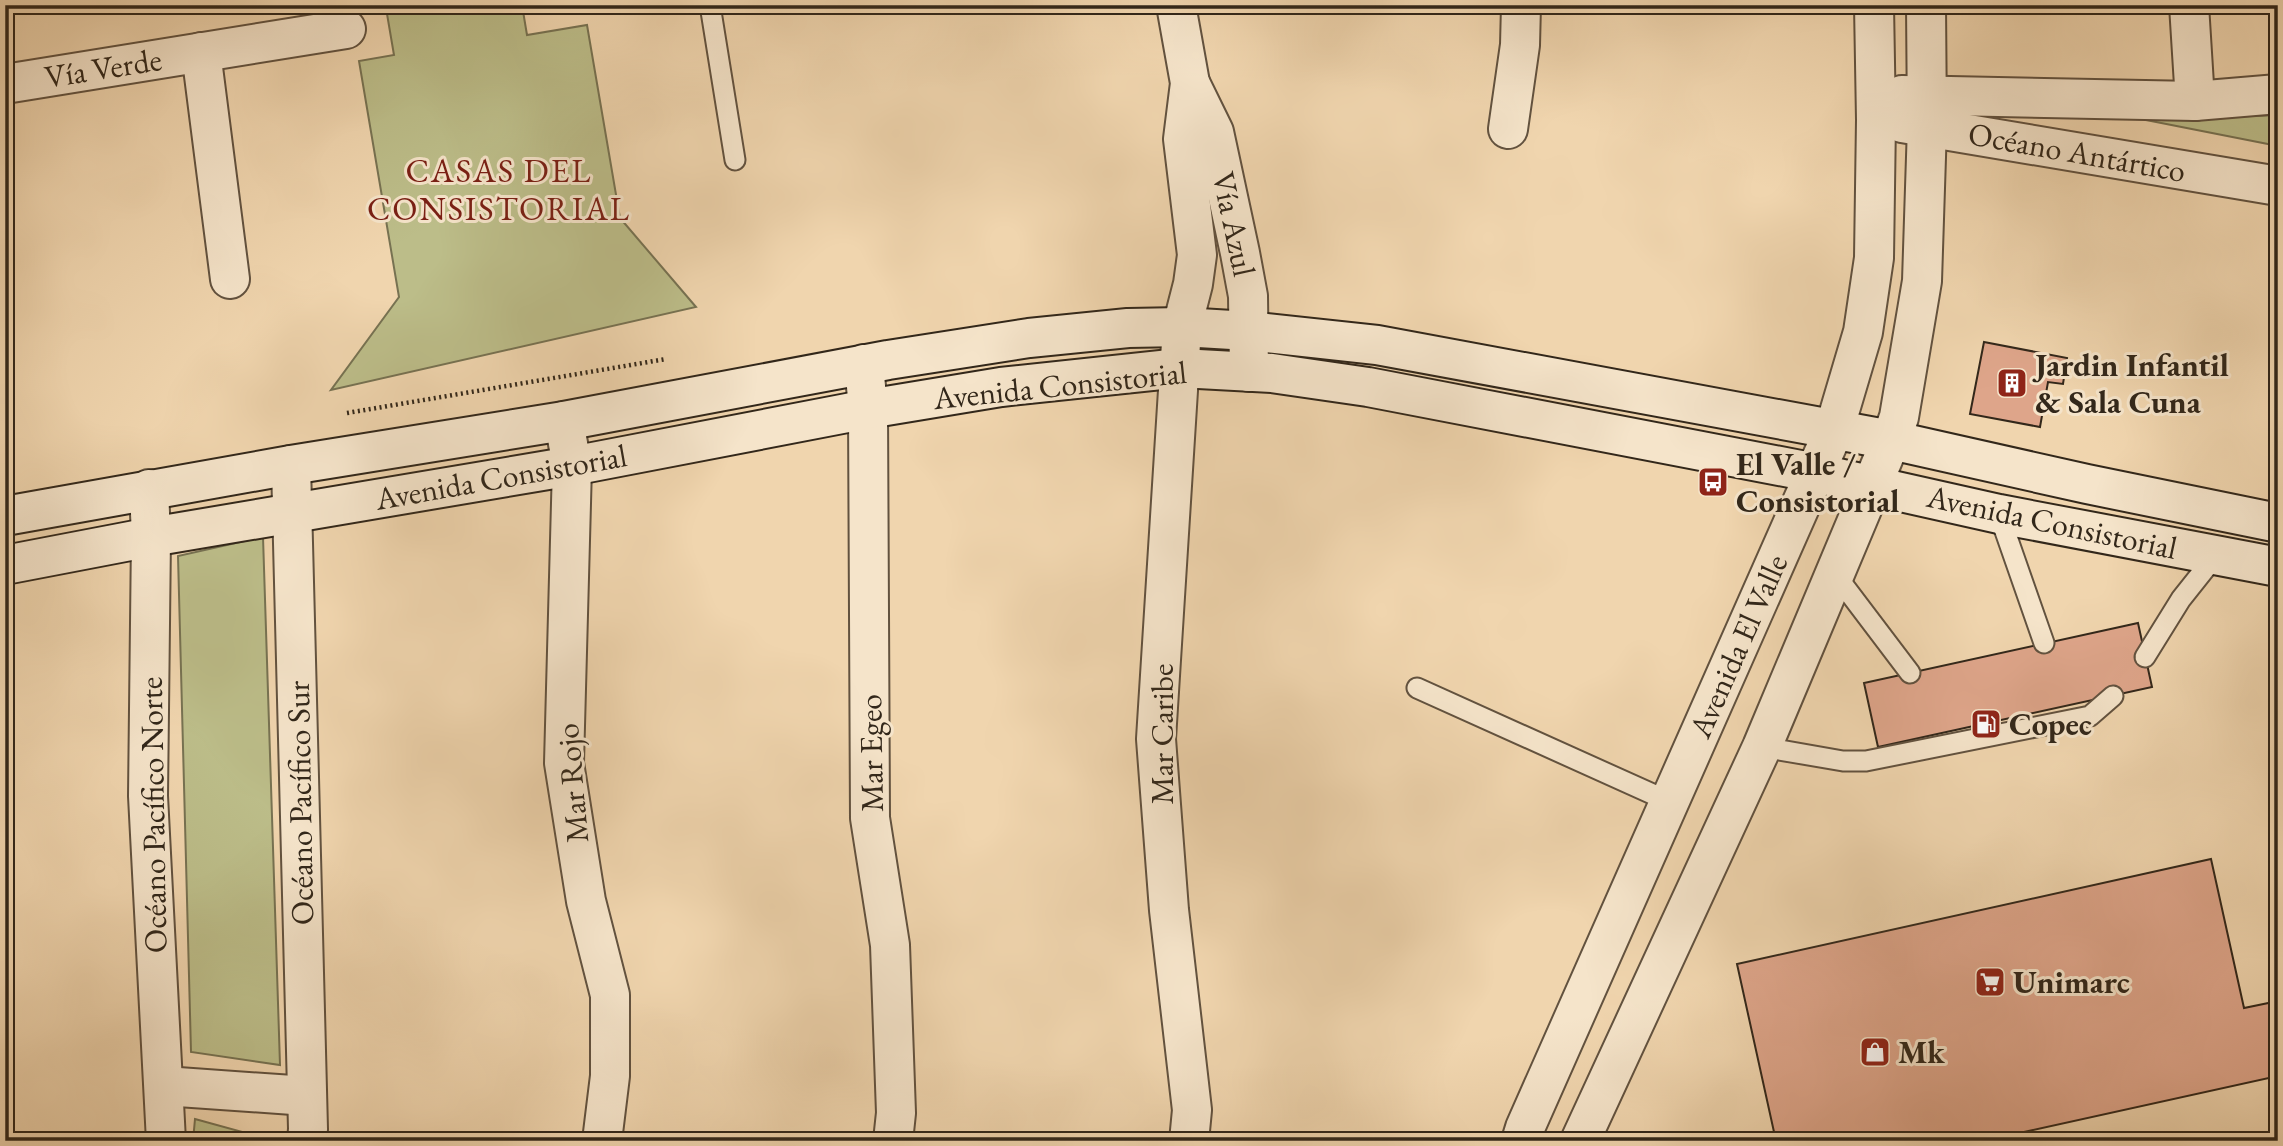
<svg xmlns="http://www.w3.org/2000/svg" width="2283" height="1146" font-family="'EB Garamond',serif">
  <rect width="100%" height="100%" fill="#f0d5ae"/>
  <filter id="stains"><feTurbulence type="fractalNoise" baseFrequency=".00286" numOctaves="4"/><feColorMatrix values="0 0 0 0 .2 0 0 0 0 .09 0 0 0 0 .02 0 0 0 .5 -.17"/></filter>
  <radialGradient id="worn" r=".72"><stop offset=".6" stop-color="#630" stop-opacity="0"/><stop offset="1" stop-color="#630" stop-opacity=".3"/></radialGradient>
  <g fill="#bcbd89" stroke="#777252" stroke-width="2">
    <path d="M403,5H522L527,35L587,25L620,218L696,307L331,390L399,297L359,61L394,55L386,8Z"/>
    <path d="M2278,115V146L2146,120Z"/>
    <path d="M263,537L280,1065L191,1052L178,556Z"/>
    <path d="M195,1119L275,1141H193Z"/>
  </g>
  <g fill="#dea58a" stroke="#32271a" stroke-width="2">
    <path d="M1984,342L2067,358L2063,384L2048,382L2040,427L1970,414Z"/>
    <path d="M2138,623L2152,687L1878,747L1864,683Z"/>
    <path d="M2211,859L2244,1008L2278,1001V1076L1983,1141H1776L1737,964Z"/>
  </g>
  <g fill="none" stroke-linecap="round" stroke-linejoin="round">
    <g stroke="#62523f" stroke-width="23">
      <g id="service">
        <path d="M710,5L735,160"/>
        <path d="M1999,514L2044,643"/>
        <path d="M1835,574L1910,673"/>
        <path d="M2145,657L2181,599L2216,555"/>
        <path d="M1417,688L1668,801"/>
        <path d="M1762,747L1843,761H1866L2090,716L2113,696"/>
      </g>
    </g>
    <g stroke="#62523f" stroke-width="42">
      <g id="minor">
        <path d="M1176,5L1190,83L1183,139L1197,255L1193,284L1182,327L1156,739L1169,910L1192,1110L1189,1141"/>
        <path d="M2189,5L2195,101"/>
        <path d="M201,52L230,279"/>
        <path d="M1190,83L1214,132L1240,253L1248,296L1249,372"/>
        <path d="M5,84L346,29"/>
        <path d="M1902,95L2195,101L2278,94"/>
        <path d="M1902,123L2278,186"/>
        <path d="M1508,129L1520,45L1521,5"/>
        <path d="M864,364L868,409L870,818L890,945L896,1113L893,1141"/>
        <path d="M564,421L572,466L564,763L586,901L610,995V1076L602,1141"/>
        <path d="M1834,430L1863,332L1874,258L1876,120L1874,5"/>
        <path d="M1891,440L1899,417L1922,281L1927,126L1926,5"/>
        <path d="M291,465L308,1129L307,1141"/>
        <path d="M149,489L151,537L148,796L166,1141"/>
        <path d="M164,1086L307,1096"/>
      </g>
    </g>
    <g stroke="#62523f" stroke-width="42">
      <g id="tertiary">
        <path d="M1521,1141L1525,1128L1834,430"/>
        <path d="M1580,1141L1762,747L1891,440"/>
      </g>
    </g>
    <g stroke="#32271a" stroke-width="42">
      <g id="secondary">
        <path d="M5,516L291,465L564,421L888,360L1029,338L1128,328L1182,327L1249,331L1377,345L1891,440L2087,484L2278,523"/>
        <path d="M5,565L151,537L572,466L868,409L1001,387L1180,368L1272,373L1368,387L1816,473L1999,514L2278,567"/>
      </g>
    </g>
    <path stroke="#32271a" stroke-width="4.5" stroke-dasharray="2 3.5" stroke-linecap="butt" d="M347,413L666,359"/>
    <use href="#service" stroke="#f5e4ca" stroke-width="19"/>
    <use href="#minor" stroke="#f5e4ca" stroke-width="38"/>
    <use href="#tertiary" stroke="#f5e4ca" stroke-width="38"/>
    <use href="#secondary" stroke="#f5e4ca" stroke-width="38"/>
  </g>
  <defs>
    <g id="building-square" transform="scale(1.575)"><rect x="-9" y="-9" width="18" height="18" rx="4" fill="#8f2418" stroke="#f5e4ca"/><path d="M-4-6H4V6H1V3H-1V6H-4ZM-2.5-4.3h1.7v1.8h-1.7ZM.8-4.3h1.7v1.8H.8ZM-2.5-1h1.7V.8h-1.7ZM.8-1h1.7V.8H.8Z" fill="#fff"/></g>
    <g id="bus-square" transform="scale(1.575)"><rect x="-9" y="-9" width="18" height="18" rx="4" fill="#8f2418" stroke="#f5e4ca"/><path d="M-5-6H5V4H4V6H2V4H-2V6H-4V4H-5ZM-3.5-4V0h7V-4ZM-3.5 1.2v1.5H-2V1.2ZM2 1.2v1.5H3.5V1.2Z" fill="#fff"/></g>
    <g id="fuel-square" transform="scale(1.575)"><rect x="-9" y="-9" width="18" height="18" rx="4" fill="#8f2418" stroke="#f5e4ca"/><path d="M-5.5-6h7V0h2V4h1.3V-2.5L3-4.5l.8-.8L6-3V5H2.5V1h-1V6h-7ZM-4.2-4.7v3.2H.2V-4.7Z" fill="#fff"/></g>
    <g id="supermarket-square" transform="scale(1.575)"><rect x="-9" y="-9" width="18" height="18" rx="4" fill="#8f2418" stroke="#f5e4ca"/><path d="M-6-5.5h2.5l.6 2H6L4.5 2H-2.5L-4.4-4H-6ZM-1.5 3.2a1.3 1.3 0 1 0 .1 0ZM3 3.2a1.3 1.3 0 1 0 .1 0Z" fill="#fff"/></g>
    <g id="shop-square" transform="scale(1.575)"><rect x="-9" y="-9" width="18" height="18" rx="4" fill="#8f2418" stroke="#f5e4ca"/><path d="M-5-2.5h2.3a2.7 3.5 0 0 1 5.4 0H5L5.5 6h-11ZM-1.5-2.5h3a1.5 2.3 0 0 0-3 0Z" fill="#fff"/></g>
  </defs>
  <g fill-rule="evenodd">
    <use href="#building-square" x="2012" y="383"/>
    <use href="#bus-square" x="1713" y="482"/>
    <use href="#fuel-square" x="1986" y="724"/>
    <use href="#supermarket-square" x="1990" y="982"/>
    <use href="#shop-square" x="1875" y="1052"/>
  </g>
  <g text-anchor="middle" stroke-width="6" stroke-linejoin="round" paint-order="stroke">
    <g font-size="32" fill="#32271a" stroke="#f5e4ca">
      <text transform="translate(103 68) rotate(-9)" y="11">Vía Verde</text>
      <text transform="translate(2077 152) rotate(10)" y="11">Océano Antártico</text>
      <text transform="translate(1234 224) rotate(78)" y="11">Vía Azul</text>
      <text transform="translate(1060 385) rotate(-6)" y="11">Avenida Consistorial</text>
      <text transform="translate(501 477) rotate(-10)" y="11">Avenida Consistorial</text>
      <text transform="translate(2052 522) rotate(12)" y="11">Avenida Consistorial</text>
      <text transform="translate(1738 646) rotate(-66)" y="11">Avenida El Valle</text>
      <text transform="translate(1162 734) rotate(-90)" y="11">Mar Caribe</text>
      <text transform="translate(871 753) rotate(-91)" y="11">Mar Egeo</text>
      <text transform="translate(572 783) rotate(-95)" y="11">Mar Rojo</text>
      <text transform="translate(300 803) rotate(-91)" y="11">Océano Pacífico Sur</text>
      <text transform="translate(153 815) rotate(-91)" y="11">Océano Pacífico Norte</text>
    </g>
    <g font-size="32" font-weight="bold" fill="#32271a" stroke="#f5e4ca" text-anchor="start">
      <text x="2035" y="376">Jardin Infantil<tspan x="2035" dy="37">&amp; Sala Cuna</tspan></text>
      <text x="1736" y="475">El Valle /<tspan x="1736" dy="37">Consistorial</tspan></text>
      <text x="2009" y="735">Copec</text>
      <text x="2013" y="993">Unimarc</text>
      <text x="1898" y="1063">Mk</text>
    </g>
    <g font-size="33" letter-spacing="2" fill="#7a1f14" stroke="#f5e4ca">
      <text x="499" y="182">CASAS DEL<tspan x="499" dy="38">CONSISTORIAL</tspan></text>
    </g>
  </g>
  <rect width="2283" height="1146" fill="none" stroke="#f0d5ae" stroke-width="28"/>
  <rect x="7" y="7" width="2269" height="1132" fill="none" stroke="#32271a" stroke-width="3.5"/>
  <rect x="14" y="14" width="2255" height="1118" fill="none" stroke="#32271a" stroke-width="2"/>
  <rect width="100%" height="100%" filter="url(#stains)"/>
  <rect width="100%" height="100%" fill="url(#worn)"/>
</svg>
